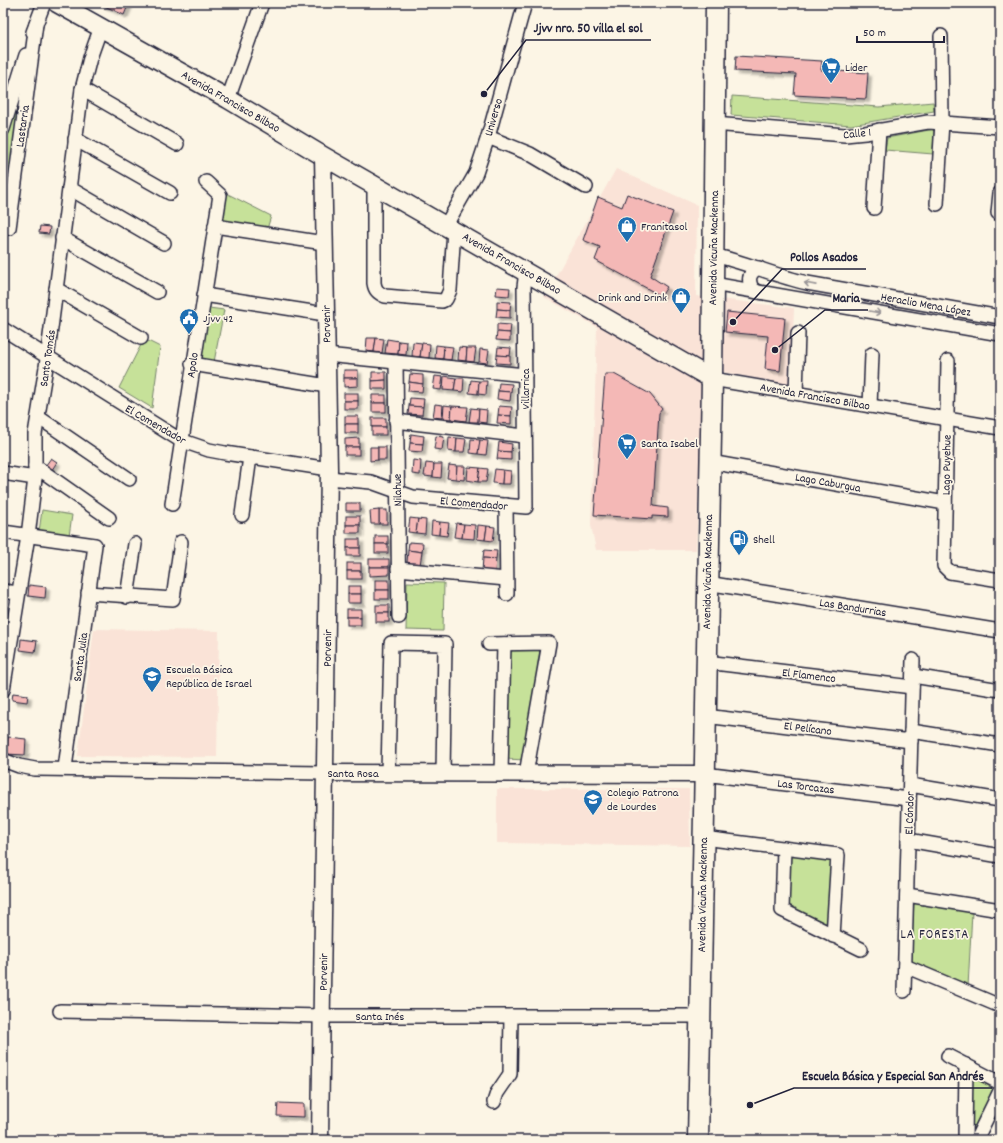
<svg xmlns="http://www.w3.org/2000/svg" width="1003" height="1143" font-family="Dekko,sans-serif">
  <defs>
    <filter id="shadow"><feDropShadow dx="3.5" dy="3.5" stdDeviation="1" flood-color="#0004"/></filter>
  </defs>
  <rect width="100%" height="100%" fill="#fcf5e5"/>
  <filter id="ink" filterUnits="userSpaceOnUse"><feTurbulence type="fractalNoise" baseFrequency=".025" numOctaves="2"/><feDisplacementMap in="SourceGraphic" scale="8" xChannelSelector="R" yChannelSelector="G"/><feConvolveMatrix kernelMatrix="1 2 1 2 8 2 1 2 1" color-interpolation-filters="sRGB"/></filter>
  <g filter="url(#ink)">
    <g fill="#fae3d7">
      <path d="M616,169L697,205L696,296L794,308L791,386L704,368L696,550H596L591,525L597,327L544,297Z"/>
      <path d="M94,629L219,631L217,757L78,756Z"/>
      <path d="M497,789H689L690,846L497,843Z"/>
    </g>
    <g fill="#c6e199" stroke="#74826a">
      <path d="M24,71L8,199L3,197V143Z"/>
      <path d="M732,96L879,107L933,102L934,111L851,125L731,115Z"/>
      <path d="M934,129L933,154L885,150L887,138Z"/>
      <path d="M224,192L271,216L267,229L216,222Z"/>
      <path d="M209,308L224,310L214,362L199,359Z"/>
      <path d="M144,339L160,347L152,408L119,388Z"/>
      <path d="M42,510L72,515L69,536L39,532Z"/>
      <path d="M407,582L444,583L443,631L406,630Z"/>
      <path d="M510,649H540L526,760L506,759Z"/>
      <path d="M790,855L833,860L830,926L788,907Z"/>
      <path d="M914,902L972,912L968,987L911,963Z"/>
      <path d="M972,1077L994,1089L971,1137Z"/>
    </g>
    <g fill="#f4b8b6" stroke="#22223b" filter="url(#shadow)">
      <path d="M98,3H129L124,15Z"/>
      <path d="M736,56L822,61L821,70L868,73L866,99L794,95L796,74L735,71Z"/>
      <path d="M627,194L673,212L650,276L667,287L661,296L595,260L600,247L583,240L598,197L622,207Z"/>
      <path d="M40,226L50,227L49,234L39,233Z"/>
      <path d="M497,287L510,288L509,296L496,295Z"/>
      <path d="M497,301L511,302L510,310L497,309Z"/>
      <path d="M497,309L510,310V318L496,317Z"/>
      <path d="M727,312L785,318L780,371L765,369L768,336L725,332Z"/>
      <path d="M497,324L511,325L510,333L497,332Z"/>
      <path d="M497,332L510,333V341L496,340Z"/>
      <path d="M367,338H376L374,352L366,351Z"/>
      <path d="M376,338L384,339L382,353L374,352Z"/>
      <path d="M387,339L399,341L398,354L385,353Z"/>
      <path d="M399,341L407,342L406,355L398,354Z"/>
      <path d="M413,342L422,343L420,357L412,356Z"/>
      <path d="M422,343L430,344L429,358L420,357Z"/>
      <path d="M436,345L444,346L443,359L435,358Z"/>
      <path d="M444,346L453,347L451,360L443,359Z"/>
      <path d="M459,347L467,348L466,361L458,360Z"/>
      <path d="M498,347L511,348L510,356L497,355Z"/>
      <path d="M467,348H476L474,362L466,361Z"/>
      <path d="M480,349L489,350L487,363L479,362Z"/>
      <path d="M497,355L510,356V364L496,363Z"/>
      <rect x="344" y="370" width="14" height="8"/>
      <path d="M372,372H386V380L372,381Z"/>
      <path d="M410,374L423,375V384L409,382Z"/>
      <path d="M605,374H614L650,394L662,409L659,413L653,506L668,508V517L652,516V519L594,515Z"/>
      <path d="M435,376L443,377L441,390L433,389Z"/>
      <path d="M444,376L456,378L454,391L443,390Z"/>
      <path d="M344,378H358V386L344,387Z"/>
      <path d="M456,378H464L463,392L454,391Z"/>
      <path d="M386,380V389H372V381Z"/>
      <path d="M471,380L479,381L478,394L469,393Z"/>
      <path d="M479,381H487L486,395L478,394Z"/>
      <path d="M409,382L423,384L422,392L408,391Z"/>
      <path d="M499,383L512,384L511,392L498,391Z"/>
      <path d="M498,391L511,392L510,401L497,399Z"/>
      <rect x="344" y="393" width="14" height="8"/>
      <rect x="372" y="395" width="14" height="8"/>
      <path d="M410,398L424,399L423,407L409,406Z"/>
      <rect x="344" y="401" width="14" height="8"/>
      <rect x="372" y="403" width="14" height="9"/>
      <path d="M435,404L443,405L442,418L433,417Z"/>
      <path d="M444,405L452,406L451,419L443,418Z"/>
      <path d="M409,406L423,407L422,415L408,414Z"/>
      <path d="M452,406L468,407L466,421L451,419Z"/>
      <path d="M499,406L512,407L511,416L498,415Z"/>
      <path d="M471,408L479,409L478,422H469Z"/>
      <path d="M479,409L487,410L486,423L478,422Z"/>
      <path d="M498,415L511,416V424L497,423Z"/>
      <rect x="345" y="416" width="13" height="8"/>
      <rect x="372" y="418" width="14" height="9"/>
      <rect x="345" y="424" width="13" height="9"/>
      <rect x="372" y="427" width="14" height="8"/>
      <path d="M411,434L424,436L423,444L410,443Z"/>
      <path d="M436,436L444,437L442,450L434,449Z"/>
      <path d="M449,437L457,438L456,452L448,451Z"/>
      <path d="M359,438V447H345V439Z"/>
      <path d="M457,438L466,439L464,452H456Z"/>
      <path d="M471,439L480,440L478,454L470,453Z"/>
      <path d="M480,440L488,441L486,455L478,454Z"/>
      <path d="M499,442L512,444L511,452L498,451Z"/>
      <path d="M410,443L423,444L422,452L409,451Z"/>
      <rect x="345" y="447" width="14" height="8"/>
      <path d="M370,447H378V460L370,461Z"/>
      <rect x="378" y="447" width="8" height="13"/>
      <path d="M498,451L511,452V460L497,459Z"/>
      <path d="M51,458L57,462L50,473L43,469Z"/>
      <path d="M413,460L421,461L420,475L412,474Z"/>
      <path d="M426,463L434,464L433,477L424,476Z"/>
      <path d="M434,464H442L441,478L433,477Z"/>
      <path d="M449,465L457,466L456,479L447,478Z"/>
      <path d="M457,466H465L464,480L456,479Z"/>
      <path d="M468,467L480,468L478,482L467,480Z"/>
      <path d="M480,468L488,469L486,482H478Z"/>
      <path d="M495,469L503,470L502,484L493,483Z"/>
      <path d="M503,470L511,471L510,484H502Z"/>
      <rect x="346" y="503" width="14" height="8"/>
      <rect x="379" y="510" width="8" height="14"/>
      <path d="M379,510V524H371L370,511Z"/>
      <rect x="346" y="516" width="14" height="9"/>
      <path d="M410,518L418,519L416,533L408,532Z"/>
      <path d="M418,519L426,520L425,534L416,533Z"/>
      <path d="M432,521L440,522L439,535L431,534Z"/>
      <path d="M440,522L449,523L447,536L439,535Z"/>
      <path d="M456,523L464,524L462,538L454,537Z"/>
      <path d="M464,524L475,525L474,539L462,538Z"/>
      <rect x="346" y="525" width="14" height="8"/>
      <path d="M478,525L487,526L485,540L477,539Z"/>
      <path d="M487,526L495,527L493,541L485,540Z"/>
      <rect x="375" y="536" width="13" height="8"/>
      <rect x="347" y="539" width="13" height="9"/>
      <path d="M409,542L423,543L422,552L408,550Z"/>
      <rect x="375" y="544" width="13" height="9"/>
      <rect x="347" y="548" width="13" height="8"/>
      <path d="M408,550L422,552L420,565L407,563Z"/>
      <path d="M484,550L497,551L496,559L483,558Z"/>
      <path d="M483,558L496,559L495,572L482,571Z"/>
      <rect x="369" y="559" width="20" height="8"/>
      <rect x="347" y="563" width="14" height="8"/>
      <path d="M369,567H389V575L369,576Z"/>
      <rect x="347" y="571" width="14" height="8"/>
      <rect x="375" y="580" width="14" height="10"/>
      <path d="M29,585L46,587L45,598L28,596Z"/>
      <rect x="348" y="586" width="13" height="8"/>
      <rect x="375" y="590" width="14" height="9"/>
      <rect x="348" y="594" width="13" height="9"/>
      <rect x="376" y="605" width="13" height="8"/>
      <rect x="347" y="609" width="14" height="8"/>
      <rect x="376" y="613" width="13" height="9"/>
      <rect x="347" y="617" width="14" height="8"/>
      <path d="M21,639L37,641L35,652L20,650Z"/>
      <path d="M13,693L28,695L27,702L12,700Z"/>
      <path d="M8,737L26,739L25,755L6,754Z"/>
      <path d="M278,1103L304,1104V1117L277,1116Z"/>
    </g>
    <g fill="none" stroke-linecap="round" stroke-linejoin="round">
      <g stroke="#22223b" stroke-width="16">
        <g id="minor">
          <path d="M33,32L44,3"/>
          <path d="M82,89L177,144"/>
          <path d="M228,99L262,3"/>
          <path d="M714,124L845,135L865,133L928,122L1000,127"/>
          <path d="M3,129L26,55"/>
          <path d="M488,137L530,154L586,187"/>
          <path d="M75,139L170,193"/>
          <path d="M374,184V283C375,290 378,293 385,296L442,301L446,299L450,290L454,230"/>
          <path d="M69,188L164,243"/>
          <path d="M937,204L942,122L941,36"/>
          <path d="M874,208L879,130"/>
          <path d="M998,213L1000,193"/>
          <path d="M446,225L476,173L488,137L525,3"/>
          <path d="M215,226L324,243"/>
          <path d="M9,228L36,24"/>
          <path d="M62,238L157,292"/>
          <path d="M713,255C745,262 775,276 807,283L1000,317"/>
          <path d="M713,284L1000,334"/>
          <path d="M56,289L141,338"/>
          <path d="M757,292L752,288C747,279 750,271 759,268"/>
          <path d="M204,295L325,314"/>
          <path d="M3,329L180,440L209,450L225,453L329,469"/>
          <path d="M326,355L525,375"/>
          <path d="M948,361L944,566L950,572L1000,580"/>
          <path d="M396,362L399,617"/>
          <path d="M192,364L327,386"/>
          <path d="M712,379L1000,428"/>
          <path d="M796,393L798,333"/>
          <path d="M870,406L872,354"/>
          <path d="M38,417L129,479"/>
          <path d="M396,421L525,436"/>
          <path d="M710,462L945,503"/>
          <path d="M35,466L109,518"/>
          <path d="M3,473L35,478"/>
          <path d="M329,478L371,482L413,497L526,507L524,287L526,271"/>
          <path d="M172,504L220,195L206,182"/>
          <path d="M506,505L507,594"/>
          <path d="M242,515L250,457"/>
          <path d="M3,532L95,545L65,768"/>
          <path d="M398,569L506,579"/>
          <path d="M707,583L1000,631"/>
          <path d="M3,591L18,593"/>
          <path d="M88,593L173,599L181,542"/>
          <path d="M127,597L135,544"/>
          <path d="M489,644L549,643L526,774"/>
          <path d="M706,662L912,687"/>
          <path d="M913,676L1000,690"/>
          <path d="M3,690L28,536L35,478V434L46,367L82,89L90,58L101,27"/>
          <path d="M705,716L911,741"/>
          <path d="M911,731L1000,745"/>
          <path d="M3,760L19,766L35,769L325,773"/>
          <path d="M388,773L391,643L445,644L443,774"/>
          <path d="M501,774L504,644"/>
          <path d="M704,774L909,799"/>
          <path d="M910,785L1000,800"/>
          <path d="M703,838L838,855L833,936"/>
          <path d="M908,840L1000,856"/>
          <path d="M784,848L782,910L861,949"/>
          <path d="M907,895L1000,910"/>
          <path d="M905,966L1000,1006"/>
          <path d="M904,991L913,660"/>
          <path d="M60,1011L322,1016H700"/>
          <path d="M948,1056L1000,1083"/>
          <path d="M494,1102L497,1093L510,1074L511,1016"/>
          <path d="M965,1140L966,1065"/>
          <path d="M976,1140L1000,1091"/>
        </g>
      </g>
      <g stroke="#22223b" stroke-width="19">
        <g id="tertiary">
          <path d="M325,773L704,774"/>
          <path d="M320,1140L329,469L323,156"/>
        </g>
      </g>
      <g stroke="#22223b" stroke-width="21">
        <path id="secondary" d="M57,3L228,99L323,156L712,379"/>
      </g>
      <g stroke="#22223b" stroke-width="23">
        <path id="primary" d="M698,1140L712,379L716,3"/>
      </g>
      <use href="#minor" stroke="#fcf5e5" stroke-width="13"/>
      <use href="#tertiary" stroke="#fcf5e5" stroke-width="16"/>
      <use href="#secondary" stroke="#fcf5e5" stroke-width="18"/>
      <use href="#primary" stroke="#fcf5e5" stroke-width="20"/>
    </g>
    <defs><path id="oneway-shaft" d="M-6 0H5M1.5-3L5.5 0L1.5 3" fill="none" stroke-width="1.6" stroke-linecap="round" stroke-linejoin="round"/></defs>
    <g stroke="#9a9698">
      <use href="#oneway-shaft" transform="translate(810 284) rotate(-169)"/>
      <use href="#oneway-shaft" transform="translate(875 312) rotate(10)"/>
    </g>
  </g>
  <defs>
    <g id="supermarket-pin" transform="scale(1)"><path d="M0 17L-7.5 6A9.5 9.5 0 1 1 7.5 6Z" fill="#1f6fb2" stroke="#fcf5e5"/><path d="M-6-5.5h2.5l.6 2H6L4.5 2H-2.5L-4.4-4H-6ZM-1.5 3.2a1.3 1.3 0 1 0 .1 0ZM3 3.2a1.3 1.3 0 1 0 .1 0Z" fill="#fff"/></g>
    <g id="shop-pin" transform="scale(1)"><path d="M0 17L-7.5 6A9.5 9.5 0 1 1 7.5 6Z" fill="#1f6fb2" stroke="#fcf5e5"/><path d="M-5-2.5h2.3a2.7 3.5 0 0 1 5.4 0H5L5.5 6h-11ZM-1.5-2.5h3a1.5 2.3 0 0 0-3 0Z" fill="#fff"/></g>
    <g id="civic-pin" transform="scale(1)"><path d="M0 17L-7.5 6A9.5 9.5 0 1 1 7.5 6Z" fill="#1f6fb2" stroke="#fcf5e5"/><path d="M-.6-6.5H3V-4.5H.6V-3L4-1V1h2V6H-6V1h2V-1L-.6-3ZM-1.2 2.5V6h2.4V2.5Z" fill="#fff"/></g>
    <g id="fuel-pin" transform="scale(1)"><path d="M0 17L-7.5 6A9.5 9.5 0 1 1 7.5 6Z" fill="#1f6fb2" stroke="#fcf5e5"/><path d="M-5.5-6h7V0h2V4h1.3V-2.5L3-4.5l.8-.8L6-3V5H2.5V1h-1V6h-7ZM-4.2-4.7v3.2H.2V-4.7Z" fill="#fff"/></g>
    <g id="school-pin" transform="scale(1)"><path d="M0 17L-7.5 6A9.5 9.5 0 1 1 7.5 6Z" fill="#1f6fb2" stroke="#fcf5e5"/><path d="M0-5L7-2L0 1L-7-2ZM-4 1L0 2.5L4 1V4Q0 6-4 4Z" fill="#fff"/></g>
  </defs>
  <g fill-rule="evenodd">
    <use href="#supermarket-pin" x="831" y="67"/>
    <use href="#shop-pin" x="627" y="226"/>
    <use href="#shop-pin" x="681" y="297"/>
    <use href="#civic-pin" x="189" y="318"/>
    <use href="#supermarket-pin" x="627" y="443"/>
    <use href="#fuel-pin" x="739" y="539"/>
    <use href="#school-pin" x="152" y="676"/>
    <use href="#school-pin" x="593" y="799"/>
  </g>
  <g text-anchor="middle" stroke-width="3.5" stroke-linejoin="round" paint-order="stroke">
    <g font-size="12" fill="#22223b" stroke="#fcf5e5" text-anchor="start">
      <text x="845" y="71">Lider</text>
      <text x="641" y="230">Franitasol</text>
      <text x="667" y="301" text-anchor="end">Drink and Drink</text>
      <text x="203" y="322">Jjvv 42</text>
      <text x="641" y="447">Santa Isabel</text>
      <text x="753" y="543">Shell</text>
      <text x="166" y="673">Escuela Básica<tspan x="166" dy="14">República de Israel</tspan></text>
      <text x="607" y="796">Colegio Patrona<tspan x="607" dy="14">de Lourdes</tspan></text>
    </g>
    <g font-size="12" fill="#22223b" stroke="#fcf5e5">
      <text transform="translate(231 101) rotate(30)" y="4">Avenida Francisco Bilbao</text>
      <text transform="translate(493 117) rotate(-74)" y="4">Universo</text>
      <text transform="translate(22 126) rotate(-82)" y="4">Lastarria</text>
      <text transform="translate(857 133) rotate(-6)" y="4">Calle 1</text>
      <text transform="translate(713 248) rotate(-89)" y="4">Avenida Vicuña Mackenna</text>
      <text transform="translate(512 263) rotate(30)" y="4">Avenida Francisco Bilbao</text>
      <text transform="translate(926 304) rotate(10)" y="4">Heraclio Mena López</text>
      <text transform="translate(326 324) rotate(-91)" y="4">Porvenir</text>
      <text transform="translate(47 358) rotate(-82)" y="4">Santo Tomás</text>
      <text transform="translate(192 365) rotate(-81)" y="4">Apolo</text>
      <text transform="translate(525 389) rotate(-90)" y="4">Villarrica</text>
      <text transform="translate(815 396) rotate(10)" y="4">Avenida Francisco Bilbao</text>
      <text transform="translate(156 424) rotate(30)" y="4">El Comendador</text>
      <text transform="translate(946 465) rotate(-89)" y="4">Lago Puyehue</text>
      <text transform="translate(828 482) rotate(10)" y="4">Lago Caburgua</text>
      <text transform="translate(397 490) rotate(-91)" y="4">Nilahue</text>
      <text transform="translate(474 503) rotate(5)" y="4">El Comendador</text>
      <text transform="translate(707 572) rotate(-89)" y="4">Avenida Vicuña Mackenna</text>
      <text transform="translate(853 607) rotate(9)" y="4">Las Bandurrias</text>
      <text transform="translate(327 648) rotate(-89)" y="4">Porvenir</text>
      <text transform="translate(80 657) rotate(-82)" y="4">Santa Julia</text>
      <text transform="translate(809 675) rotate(7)" y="4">El Flamenco</text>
      <text transform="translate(808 728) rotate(7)" y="4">El Pelícano</text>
      <text x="353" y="777">Santa Rosa</text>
      <text transform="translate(806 786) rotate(7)" y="4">Las Torcazas</text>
      <text transform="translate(909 813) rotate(-88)" y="4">El Cóndor</text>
      <text transform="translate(702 895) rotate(-89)" y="4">Avenida Vicuña Mackenna</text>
      <text transform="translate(323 972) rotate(-89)" y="4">Porvenir</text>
      <text x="380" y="1020">Santa Inés</text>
    </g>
    <g font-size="13" letter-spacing="1" fill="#22223b" stroke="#fcf5e5">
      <text x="935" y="938">LA FORESTA</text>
    </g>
  </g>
  <path fill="none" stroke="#22223b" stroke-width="1.5" d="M484 94L526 40H651M733 322L782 269H866M775 350L825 310H868M750 1105L794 1088H992"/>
  <g fill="#22223b" stroke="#fcf5e5" stroke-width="1.5">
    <circle cx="484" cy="94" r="4"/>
    <circle cx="733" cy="322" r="4"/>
    <circle cx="775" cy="350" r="4"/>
    <circle cx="750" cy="1105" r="4"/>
  </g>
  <g font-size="13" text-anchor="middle" font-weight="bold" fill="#22223b" stroke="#fcf5e5" stroke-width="3.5" stroke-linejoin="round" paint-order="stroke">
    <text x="588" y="32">Jjvv nro. 50 villa el sol</text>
    <text x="824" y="261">Pollos Asados</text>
    <text x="846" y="302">Maria</text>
    <text x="893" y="1080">Escuela Básica y Especial San Andrés</text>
  </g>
  <rect width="1003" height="1143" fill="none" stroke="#fcf5e5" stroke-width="16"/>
  <rect x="8" y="8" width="987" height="1127" fill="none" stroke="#22223b" stroke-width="1.5" filter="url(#ink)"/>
  <path d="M857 36v6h87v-6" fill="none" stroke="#22223b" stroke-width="2"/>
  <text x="863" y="36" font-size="12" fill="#22223b" stroke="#fcf5e5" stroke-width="3" paint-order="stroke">50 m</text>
</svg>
